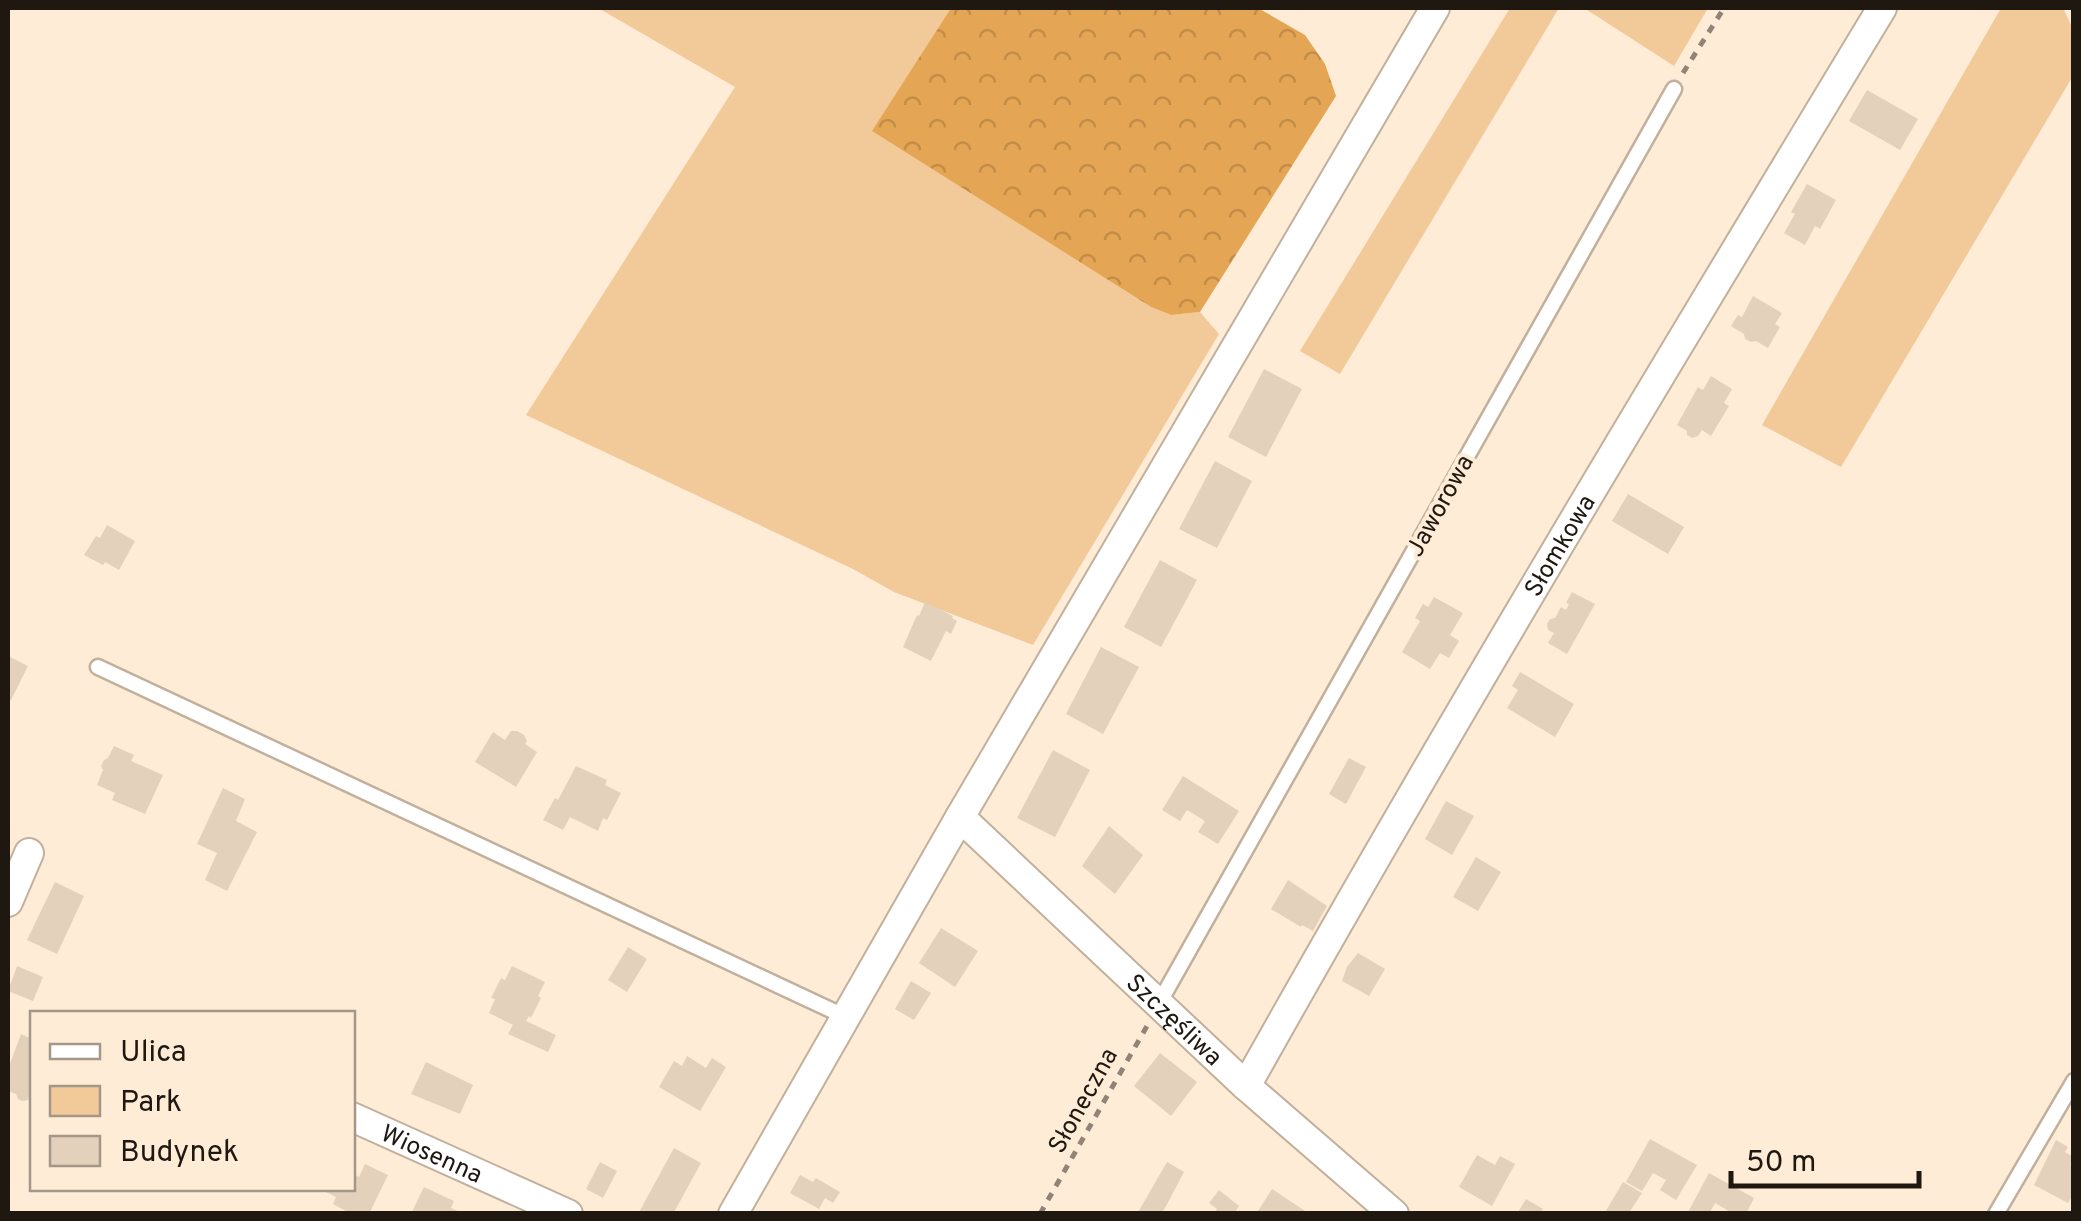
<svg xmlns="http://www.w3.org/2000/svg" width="2081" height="1221" font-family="Overpass,sans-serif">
  <defs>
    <pattern id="forest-crowns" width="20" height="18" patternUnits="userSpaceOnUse" patternTransform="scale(2.5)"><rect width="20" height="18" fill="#e4a554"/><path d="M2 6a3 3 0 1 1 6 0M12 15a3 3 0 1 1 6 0" fill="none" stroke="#c38d48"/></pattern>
  </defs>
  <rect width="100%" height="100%" fill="#ffecd7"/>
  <g fill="#f2c999">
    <path d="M598,8H951L873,131L1151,307L1171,315L1200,312L1219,334L1033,645L894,592L853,569L526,415L735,87Z"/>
    <path d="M1510,8H1559L1340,374L1300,351Z"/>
    <path d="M1584,8H1708L1674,66Z"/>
    <path d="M2001,8H2063L2073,29V76L1841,467L1762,425Z"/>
  </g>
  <path fill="url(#forest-crowns)" d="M951,8H1258L1305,35L1325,64L1336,96L1200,312L1171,315L1151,307L872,131Z"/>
  <g fill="#e3d1bc">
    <path d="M1867,90L1918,119L1900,150L1849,121Z"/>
    <path d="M1807,184L1836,200L1820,229L1815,226L1805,245L1784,233L1795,214L1791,212Z"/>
    <path d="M1753,296L1782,313L1775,324L1780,327L1768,348L1756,341L1751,342L1745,339L1744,334L1731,326L1738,315L1742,317Z"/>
    <path d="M1264,369L1302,389L1266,457L1228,437Z"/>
    <path d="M1711,376L1732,389L1724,403L1729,406L1711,436L1702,430L1698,436L1692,438L1687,435V431L1677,425L1698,387L1703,390Z"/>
    <path d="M1215,461L1252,481L1217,548L1179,529Z"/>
    <path d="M1628,494L1684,527L1668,554L1612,521Z"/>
    <path d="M107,525L135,541L119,570L105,562L103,565L84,555L96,536L100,538Z"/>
    <path d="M1160,560L1197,580L1161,647L1124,627Z"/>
    <path d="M1572,592L1595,604L1567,654L1548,643L1554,633L1548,630L1547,624L1550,619L1555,618L1561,607L1566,610L1569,604L1566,603Z"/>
    <path d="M1434,597L1463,613L1450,635L1459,641L1449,658L1440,653L1430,669L1402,652L1420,621L1415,618L1423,604L1428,607Z"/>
    <path d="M925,602L953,616L952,618L957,621L951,634L946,631L931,661L903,647L917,615L919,616Z"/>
    <path d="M1101,647L1139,667L1103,734L1066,714Z"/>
    <path d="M8,656L28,666L11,700L8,698Z"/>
    <path d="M1520,672L1574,704L1555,737L1507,708L1518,690L1512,686Z"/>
    <path d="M511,731H517L524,735L527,741L525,744L537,752L516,787L475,762L493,732L505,740Z"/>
    <path d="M114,746L134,755L131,761L163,775L145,814L112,800L115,793L97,785L103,770L101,766L104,760L108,758Z"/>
    <path d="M1053,750L1090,770L1055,837L1017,818Z"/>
    <path d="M1349,758L1366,767L1346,804L1329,794Z"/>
    <path d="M576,766L607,780L605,785L621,793L607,820L603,818L598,831L570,817L563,830L543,820L555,798L558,800Z"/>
    <path d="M1183,776L1239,811L1218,844L1198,832L1205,821L1187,810L1180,821L1162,810Z"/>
    <path d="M223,788L245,799L236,821L257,832L227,891L205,880L217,853L197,844Z"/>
    <path d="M1446,801L1474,816L1452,855L1425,839Z"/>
    <path d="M1109,826L1143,855L1115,894L1082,866Z"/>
    <path d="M1476,857L1501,872L1478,911L1453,897Z"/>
    <path d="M1288,880L1327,906L1313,931L1302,925L1301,927L1271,909Z"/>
    <path d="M55,882L84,896L57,954L27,940Z"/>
    <path d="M941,928L978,951L955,987L919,963Z"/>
    <path d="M628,947L647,959L627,992L608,980Z"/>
    <path d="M1358,953L1385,969L1369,996L1342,981L1347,967Z"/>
    <path d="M17,966L43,977L33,1001L8,991Z"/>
    <path d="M512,966L545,982L538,996L541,998L531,1018L529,1016L526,1021L556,1035L548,1052L508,1034L513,1025L489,1013L495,999L491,998L501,978L505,980Z"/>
    <path d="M911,981L931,993L914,1020L895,1009Z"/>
    <path d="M21,1034L32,1039V1089L28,1100L22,1101L18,1099L16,1094L8,1091V1069Z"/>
    <path d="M1160,1053L1197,1082L1171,1116L1134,1086Z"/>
    <path d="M687,1056L706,1068L712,1058L726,1067L700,1111L659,1087L674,1061L682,1066Z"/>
    <path d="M426,1062L473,1085L460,1114L411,1094Z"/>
    <path d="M1650,1139L1697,1165L1676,1200L1660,1190L1666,1180L1653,1173L1642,1191L1626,1182Z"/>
    <path d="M2056,1140L2068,1147L2065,1152L2074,1157L2070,1165L2074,1167V1193L2068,1203L2034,1185Z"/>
    <path d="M674,1148L701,1163L673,1214H638Z"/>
    <path d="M1477,1155L1495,1165L1500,1156L1515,1164L1492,1206L1459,1187Z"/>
    <path d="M600,1162L617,1171L603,1198L586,1189Z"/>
    <path d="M1167,1162L1184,1172L1165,1208L1161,1214H1137Z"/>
    <path d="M365,1164L388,1175L369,1214H351L333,1204L336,1197L324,1191L325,1188H352V1174L359,1177Z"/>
    <path d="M1709,1173L1754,1198L1746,1214H1734L1715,1203L1709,1214H1687Z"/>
    <path d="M800,1175L813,1182L816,1178L840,1192L833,1203L825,1198L819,1209L790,1193Z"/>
    <path d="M1623,1182L1642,1193L1628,1214H1604Z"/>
    <path d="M424,1187L454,1201L451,1208L464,1214H411Z"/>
    <path d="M1272,1189L1305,1211L1304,1214H1256Z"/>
    <path d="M1219,1190L1239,1206L1234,1214H1214L1217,1209L1209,1203Z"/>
    <path d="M1526,1199L1543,1209L1540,1214H1517Z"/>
  </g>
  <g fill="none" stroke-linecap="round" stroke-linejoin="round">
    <g stroke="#c1b09c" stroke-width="19">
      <g id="service">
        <path d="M98,667L846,1017"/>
        <path d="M1158,1005L1674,89"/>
        <path d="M1996,1214L2074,1081"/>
      </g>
    </g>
    <g stroke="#c1b09c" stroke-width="32">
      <g id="minor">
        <path id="s1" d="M960,817L1246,1086L1394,1214"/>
        <path d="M8,902L29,853"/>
        <path id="s2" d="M1246,1086C1450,722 1666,365 1882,8"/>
        <path id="s3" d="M352,1117L568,1214"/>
        <path d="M733,1214L960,817L1435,8"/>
      </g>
    </g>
    <g stroke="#918476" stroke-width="5" stroke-dasharray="8 8" stroke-linecap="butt">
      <path d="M1683,73L1724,8"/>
      <path d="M1040,1214L1147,1026"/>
    </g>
    <use href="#service" stroke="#fff" stroke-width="14"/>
    <use href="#minor" stroke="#fff" stroke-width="28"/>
  </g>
  <g text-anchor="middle" stroke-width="8" stroke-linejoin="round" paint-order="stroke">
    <g font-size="25" fill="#1e1811" stroke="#ffecd7">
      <text transform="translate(1439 505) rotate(-61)" y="9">Jaworowa</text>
      <text dy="9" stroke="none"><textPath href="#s2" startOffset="625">Słomkowa</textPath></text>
      <text dy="9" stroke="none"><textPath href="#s1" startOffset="295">Szczęśliwa</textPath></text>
      <text transform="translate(1082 1100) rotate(-61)" y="9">Słoneczna</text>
      <text dy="9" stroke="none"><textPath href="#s3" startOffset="88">Wiosenna</textPath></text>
    </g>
  </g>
  <rect width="2081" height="1221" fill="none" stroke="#1e1811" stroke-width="20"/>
  <rect x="30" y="1011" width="325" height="180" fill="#ffecd7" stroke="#a59788" stroke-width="2.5"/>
  <rect x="50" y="1044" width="50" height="15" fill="#ffffff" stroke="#a59788" stroke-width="2.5"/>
  <text x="120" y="1061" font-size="30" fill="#1e1811">Ulica</text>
  <rect x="50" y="1086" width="50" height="30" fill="#f2c999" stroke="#a59788" stroke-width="2.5"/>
  <text x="120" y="1111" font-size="30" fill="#1e1811">Park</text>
  <rect x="50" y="1136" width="50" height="30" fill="#e3d1bc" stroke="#a59788" stroke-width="2.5"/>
  <text x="120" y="1161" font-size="30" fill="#1e1811">Budynek</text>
  <path d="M1731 1171v15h188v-15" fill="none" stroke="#1e1811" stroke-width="5"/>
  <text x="1746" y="1171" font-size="30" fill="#1e1811" stroke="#ffecd7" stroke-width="8" paint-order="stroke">50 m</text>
</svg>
